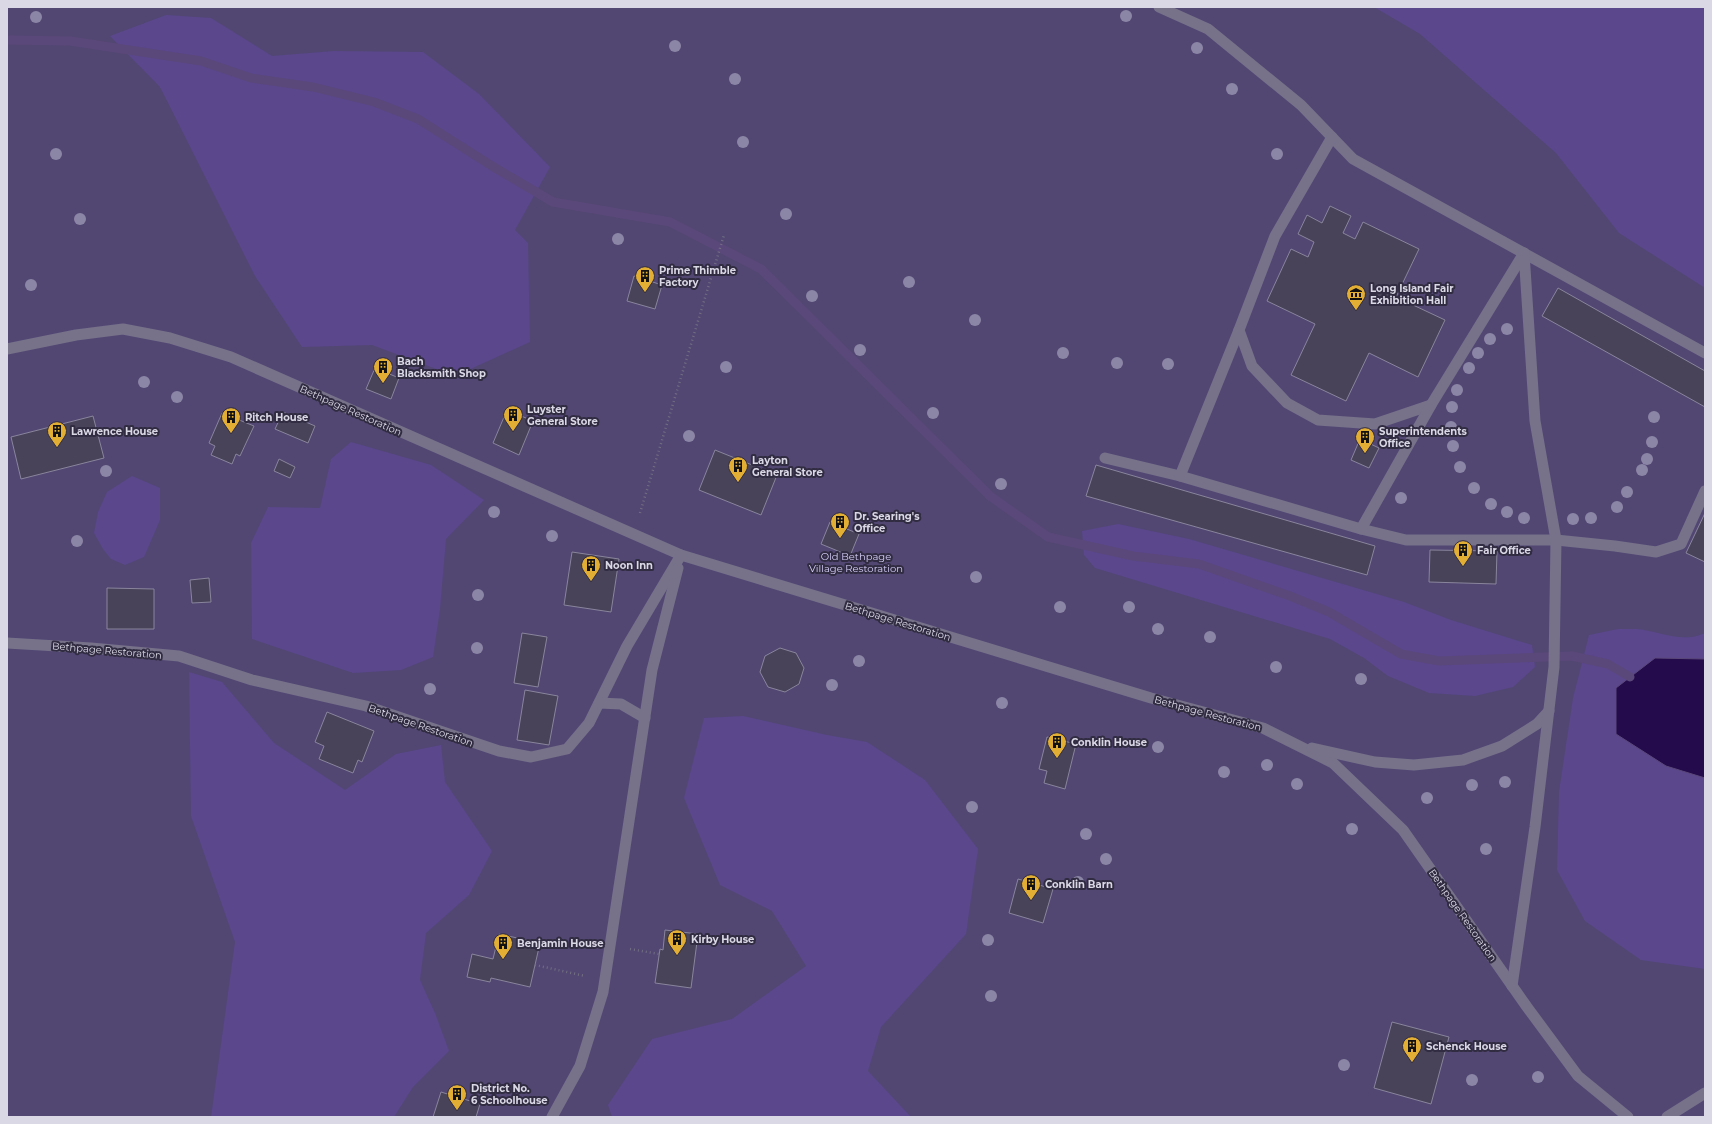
<svg xmlns="http://www.w3.org/2000/svg" width="1712" height="1124" font-family="Montserrat,sans-serif">
  <rect width="100%" height="100%" fill="#312c41"/>
  <path fill="#524773" d="M7,7H1594L1705,79V1117H7Z"/>
  <g fill="#5a478c">
    <path d="M1374,7H1705V288L1619,233L1556,153L1420,34Z"/>
    <path d="M166,15L211,18L272,56L334,51L423,52L479,94L550,167L515,230L528,243L530,342L455,376L372,345L302,347L255,276L160,87L110,36Z"/>
    <path d="M351,442L431,465L484,500L446,539L440,609L433,657L401,670L353,673L252,639L251,543L268,507L320,508L331,459Z"/>
    <path d="M132,476L160,488V520L144,557L125,565L111,559L103,549L94,533L98,512L107,492Z"/>
    <path d="M1118,524L1189,539L1404,602L1451,620L1532,645L1535,667L1513,687L1475,696L1429,693L1388,676L1364,658L1330,639L1095,568L1084,555L1082,531Z"/>
    <path d="M1618,629C1624,629 1631,629 1637,629C1660,631 1681,644 1705,633V659L1655,658L1666,766L1705,778V969L1641,960L1585,921L1557,870L1559,792L1573,698L1589,635Z"/>
    <path d="M189,672L222,682L274,743L345,790L396,754L441,745L445,782L492,851L469,895L426,933L420,980L435,1013L449,1051L413,1087L394,1117H211L235,942L191,816Z"/>
    <path d="M743,716L827,735L867,742L925,780L978,849L966,934L881,1027L868,1071L911,1117H612L608,1105L652,1039L732,1019L806,966L772,911L720,885L684,798L704,718Z"/>
  </g>
  <path fill="#240b4c" stroke="#5b487a" d="M1655,658L1705,659V778L1666,766L1616,734V688Z"/>
  <g fill="none" stroke-linecap="round" stroke-linejoin="round">
    <path stroke="#5b487a" stroke-width="9" d="M7,40L70,41L201,61L251,78L313,87L374,102L418,119L492,166L553,202L670,222L761,269L990,496L1048,537L1133,556L1199,564L1290,596L1329,612L1401,654L1439,661L1572,656L1608,664L1630,677"/>
  </g>
  <g fill="#484359" stroke="#8a859d">
    <path d="M1330,206L1351,216L1343,233L1355,239L1363,222L1419,249L1396,297L1445,320L1418,377L1369,353L1346,401L1291,375L1315,324L1267,301L1291,249L1308,257L1314,242L1298,234L1307,215L1322,223Z"/>
    <path d="M634,276L662,285L655,309L627,301Z"/>
    <path d="M1558,288L1705,371V407L1542,316Z"/>
    <path d="M375,368L399,378L391,399L366,389Z"/>
    <path d="M507,410L533,421L519,455L493,443Z"/>
    <path d="M283,412L315,426L308,443L275,429Z"/>
    <path d="M222,413L254,426L240,456L236,454L232,464L211,455L215,446L209,443Z"/>
    <path d="M93,416L104,458L21,479L11,437Z"/>
    <path d="M1360,439L1379,448L1369,468L1351,460Z"/>
    <path d="M715,450L777,475L761,515L699,490Z"/>
    <path d="M279,459L295,467L290,478L274,471Z"/>
    <path d="M1096,465L1375,546L1367,575L1086,496Z"/>
    <path d="M1705,513V562L1686,553Z"/>
    <path d="M830,522L859,534L850,556L821,544Z"/>
    <path d="M1430,550L1497,551L1496,584L1429,582Z"/>
    <path d="M572,552L619,559L611,612L564,605Z"/>
    <path d="M209,578L211,602L192,603L190,580Z"/>
    <path d="M107,588L154,589V629H107Z"/>
    <path d="M522,633L547,637L538,687L514,683Z"/>
    <path d="M780,648L796,653L804,668L799,684L785,692L768,687L760,672L765,656Z"/>
    <path d="M525,690L558,696L549,745L517,740Z"/>
    <path d="M327,712L374,731L362,762L358,760L353,773L319,759L324,746L315,742Z"/>
    <path d="M1047,737L1076,744L1065,789L1044,783L1047,771L1039,769Z"/>
    <path d="M1018,879L1053,889L1043,923L1009,913Z"/>
    <path d="M665,930L698,934L691,988L655,983L660,949L663,950Z"/>
    <path d="M499,934L540,943L530,987L491,978L490,982L467,977L472,954L493,959Z"/>
    <path d="M1392,1022L1449,1037L1431,1104L1374,1088Z"/>
    <path d="M441,1092L480,1104L476,1117H433Z"/>
  </g>
  <g fill="none" stroke-linecap="round" stroke-linejoin="round">
    <g stroke="#736f81" stroke-width="2.5" stroke-dasharray="1 3" stroke-linecap="butt">
      <path d="M640,513L724,235"/>
      <path d="M630,949L659,954"/>
      <path d="M535,965L585,976"/>
    </g>
    <g stroke="#77728a" stroke-width="11">
      <path d="M1159,7L1208,29L1301,105L1353,159L1705,353"/>
      <path d="M1332,137L1275,236L1239,330L1252,366L1287,403L1318,420L1375,424L1431,405"/>
      <path d="M7,349L76,335L123,329L170,338L231,357L681,555L1151,698L1263,728L1333,763L1403,830L1527,1007L1578,1076L1628,1117"/>
      <path d="M1105,458L1180,476L1361,529L1406,540H1556L1615,546L1656,552L1681,544L1705,491"/>
      <path d="M1180,476L1239,330"/>
      <path d="M1361,529L1431,405L1524,253"/>
      <path d="M7,643L91,648L179,656L252,680L366,706L499,751L531,757L567,749L589,723L627,646L681,555"/>
      <path d="M599,703L621,704L645,718"/>
      <path d="M1312,748L1375,762L1414,765L1463,760L1502,746L1537,724L1549,711"/>
      <path d="M1512,986L1535,827L1554,667L1556,540L1535,421L1524,253"/>
      <path d="M552,1117L580,1066L603,992L652,670L678,568"/>
      <path d="M1667,1117L1705,1093"/>
    </g>
  </g>
  <g fill="#8c86a6">
    <circle cx="1126" cy="16" r="6"/>
    <circle cx="36" cy="17" r="6"/>
    <circle cx="675" cy="46" r="6"/>
    <circle cx="1197" cy="48" r="6"/>
    <circle cx="735" cy="79" r="6"/>
    <circle cx="1232" cy="89" r="6"/>
    <circle cx="743" cy="142" r="6"/>
    <circle cx="56" cy="154" r="6"/>
    <circle cx="1277" cy="154" r="6"/>
    <circle cx="786" cy="214" r="6"/>
    <circle cx="80" cy="219" r="6"/>
    <circle cx="618" cy="239" r="6"/>
    <circle cx="909" cy="282" r="6"/>
    <circle cx="31" cy="285" r="6"/>
    <circle cx="812" cy="296" r="6"/>
    <circle cx="975" cy="320" r="6"/>
    <circle cx="1507" cy="329" r="6"/>
    <circle cx="1490" cy="339" r="6"/>
    <circle cx="860" cy="350" r="6"/>
    <circle cx="1063" cy="353" r="6"/>
    <circle cx="1478" cy="353" r="6"/>
    <circle cx="1117" cy="363" r="6"/>
    <circle cx="1168" cy="364" r="6"/>
    <circle cx="726" cy="367" r="6"/>
    <circle cx="1469" cy="368" r="6"/>
    <circle cx="144" cy="382" r="6"/>
    <circle cx="1457" cy="390" r="6"/>
    <circle cx="177" cy="397" r="6"/>
    <circle cx="1452" cy="407" r="6"/>
    <circle cx="933" cy="413" r="6"/>
    <circle cx="1654" cy="417" r="6"/>
    <circle cx="1451" cy="427" r="6"/>
    <circle cx="689" cy="436" r="6"/>
    <circle cx="1652" cy="442" r="6"/>
    <circle cx="1453" cy="446" r="6"/>
    <circle cx="1647" cy="459" r="6"/>
    <circle cx="1460" cy="467" r="6"/>
    <circle cx="1642" cy="470" r="6"/>
    <circle cx="106" cy="471" r="6"/>
    <circle cx="1001" cy="484" r="6"/>
    <circle cx="1474" cy="488" r="6"/>
    <circle cx="1627" cy="492" r="6"/>
    <circle cx="1401" cy="498" r="6"/>
    <circle cx="1491" cy="504" r="6"/>
    <circle cx="1617" cy="507" r="6"/>
    <circle cx="494" cy="512" r="6"/>
    <circle cx="1507" cy="512" r="6"/>
    <circle cx="1524" cy="518" r="6"/>
    <circle cx="1591" cy="518" r="6"/>
    <circle cx="1573" cy="519" r="6"/>
    <circle cx="552" cy="536" r="6"/>
    <circle cx="77" cy="541" r="6"/>
    <circle cx="976" cy="577" r="6"/>
    <circle cx="478" cy="595" r="6"/>
    <circle cx="1060" cy="607" r="6"/>
    <circle cx="1129" cy="607" r="6"/>
    <circle cx="1158" cy="629" r="6"/>
    <circle cx="1210" cy="637" r="6"/>
    <circle cx="477" cy="648" r="6"/>
    <circle cx="859" cy="661" r="6"/>
    <circle cx="1276" cy="667" r="6"/>
    <circle cx="1361" cy="679" r="6"/>
    <circle cx="832" cy="685" r="6"/>
    <circle cx="430" cy="689" r="6"/>
    <circle cx="1002" cy="703" r="6"/>
    <circle cx="1158" cy="747" r="6"/>
    <circle cx="1267" cy="765" r="6"/>
    <circle cx="1224" cy="772" r="6"/>
    <circle cx="1505" cy="782" r="6"/>
    <circle cx="1297" cy="784" r="6"/>
    <circle cx="1472" cy="785" r="6"/>
    <circle cx="1427" cy="798" r="6"/>
    <circle cx="972" cy="807" r="6"/>
    <circle cx="1352" cy="829" r="6"/>
    <circle cx="1086" cy="834" r="6"/>
    <circle cx="1486" cy="849" r="6"/>
    <circle cx="1106" cy="859" r="6"/>
    <circle cx="1078" cy="882" r="6"/>
    <circle cx="988" cy="940" r="6"/>
    <circle cx="991" cy="996" r="6"/>
    <circle cx="1344" cy="1065" r="6"/>
    <circle cx="1538" cy="1077" r="6"/>
    <circle cx="1472" cy="1080" r="6"/>
  </g>
  <defs>
    <g id="building-pin" transform="scale(1)"><path d="M0 17L-7.5 6A9.5 9.5 0 1 1 7.5 6Z" fill="#e2af34" stroke="#312c41"/><path d="M-4-6H4V6H1V3H-1V6H-4ZM-2.5-4.3h1.7v1.8h-1.7ZM.8-4.3h1.7v1.8H.8ZM-2.5-1h1.7V.8h-1.7ZM.8-1h1.7V.8H.8Z" fill="#111"/></g>
    <g id="museum-pin" transform="scale(1)"><path d="M0 17L-7.5 6A9.5 9.5 0 1 1 7.5 6Z" fill="#e2af34" stroke="#312c41"/><path d="M0-6L6-3V-2H-6V-3ZM-5-1h2V3h-2ZM-1-1h2V3h-2ZM3-1h2V3H3ZM-6 4H6V6H-6Z" fill="#111"/></g>
  </defs>
  <g fill-rule="evenodd">
    <use href="#building-pin" x="645" y="276"/>
    <use href="#museum-pin" x="1356" y="294"/>
    <use href="#building-pin" x="383" y="367"/>
    <use href="#building-pin" x="513" y="415"/>
    <use href="#building-pin" x="231" y="417"/>
    <use href="#building-pin" x="57" y="431"/>
    <use href="#building-pin" x="1365" y="437"/>
    <use href="#building-pin" x="738" y="466"/>
    <use href="#building-pin" x="840" y="522"/>
    <use href="#building-pin" x="1463" y="550"/>
    <use href="#building-pin" x="591" y="565"/>
    <use href="#building-pin" x="1057" y="742"/>
    <use href="#building-pin" x="1031" y="884"/>
    <use href="#building-pin" x="677" y="939"/>
    <use href="#building-pin" x="503" y="943"/>
    <use href="#building-pin" x="1412" y="1046"/>
    <use href="#building-pin" x="457" y="1094"/>
  </g>
  <g text-anchor="middle" stroke-width="4" stroke-linejoin="round" paint-order="stroke">
    <g font-size="10" font-weight="bold" fill="#dbd8e6" stroke="#312c41" text-anchor="start">
      <text x="659" y="274">Prime Thimble<tspan x="659" dy="12">Factory</tspan></text>
      <text x="1370" y="292">Long Island Fair<tspan x="1370" dy="12">Exhibition Hall</tspan></text>
      <text x="397" y="365">Bach<tspan x="397" dy="12">Blacksmith Shop</tspan></text>
      <text x="527" y="413">Luyster<tspan x="527" dy="12">General Store</tspan></text>
      <text x="245" y="421">Ritch House</text>
      <text x="71" y="435">Lawrence House</text>
      <text x="1379" y="435">Superintendents<tspan x="1379" dy="12">Office</tspan></text>
      <text x="752" y="464">Layton<tspan x="752" dy="12">General Store</tspan></text>
      <text x="854" y="520">Dr. Searing's<tspan x="854" dy="12">Office</tspan></text>
      <text x="1477" y="554">Fair Office</text>
      <text x="605" y="569">Noon Inn</text>
      <text x="1071" y="746">Conklin House</text>
      <text x="1045" y="888">Conklin Barn</text>
      <text x="691" y="943">Kirby House</text>
      <text x="517" y="947">Benjamin House</text>
      <text x="1426" y="1050">Schenck House</text>
      <text x="471" y="1092">District No.<tspan x="471" dy="12">6 Schoolhouse</tspan></text>
    </g>
    <g font-size="10" fill="#dbd8e6" stroke="#312c41">
      <text transform="translate(351 410) rotate(24)" y="4">Bethpage Restoration</text>
      <text transform="translate(898 621) rotate(17)" y="4">Bethpage Restoration</text>
      <text transform="translate(107 650) rotate(5)" y="4">Bethpage Restoration</text>
      <text transform="translate(1208 713) rotate(15)" y="4">Bethpage Restoration</text>
      <text transform="translate(421 725) rotate(19)" y="4">Bethpage Restoration</text>
      <text transform="translate(1463 915) rotate(55)" y="4">Bethpage Restoration</text>
    </g>
    <g font-size="10" fill="#d7cff8" stroke="#312c41">
      <text x="856" y="560">Old Bethpage<tspan x="856" dy="12">Village Restoration</tspan></text>
    </g>
  </g>
  <rect width="1712" height="1124" fill="none" stroke="#dbd8e6" stroke-width="16"/>
</svg>
